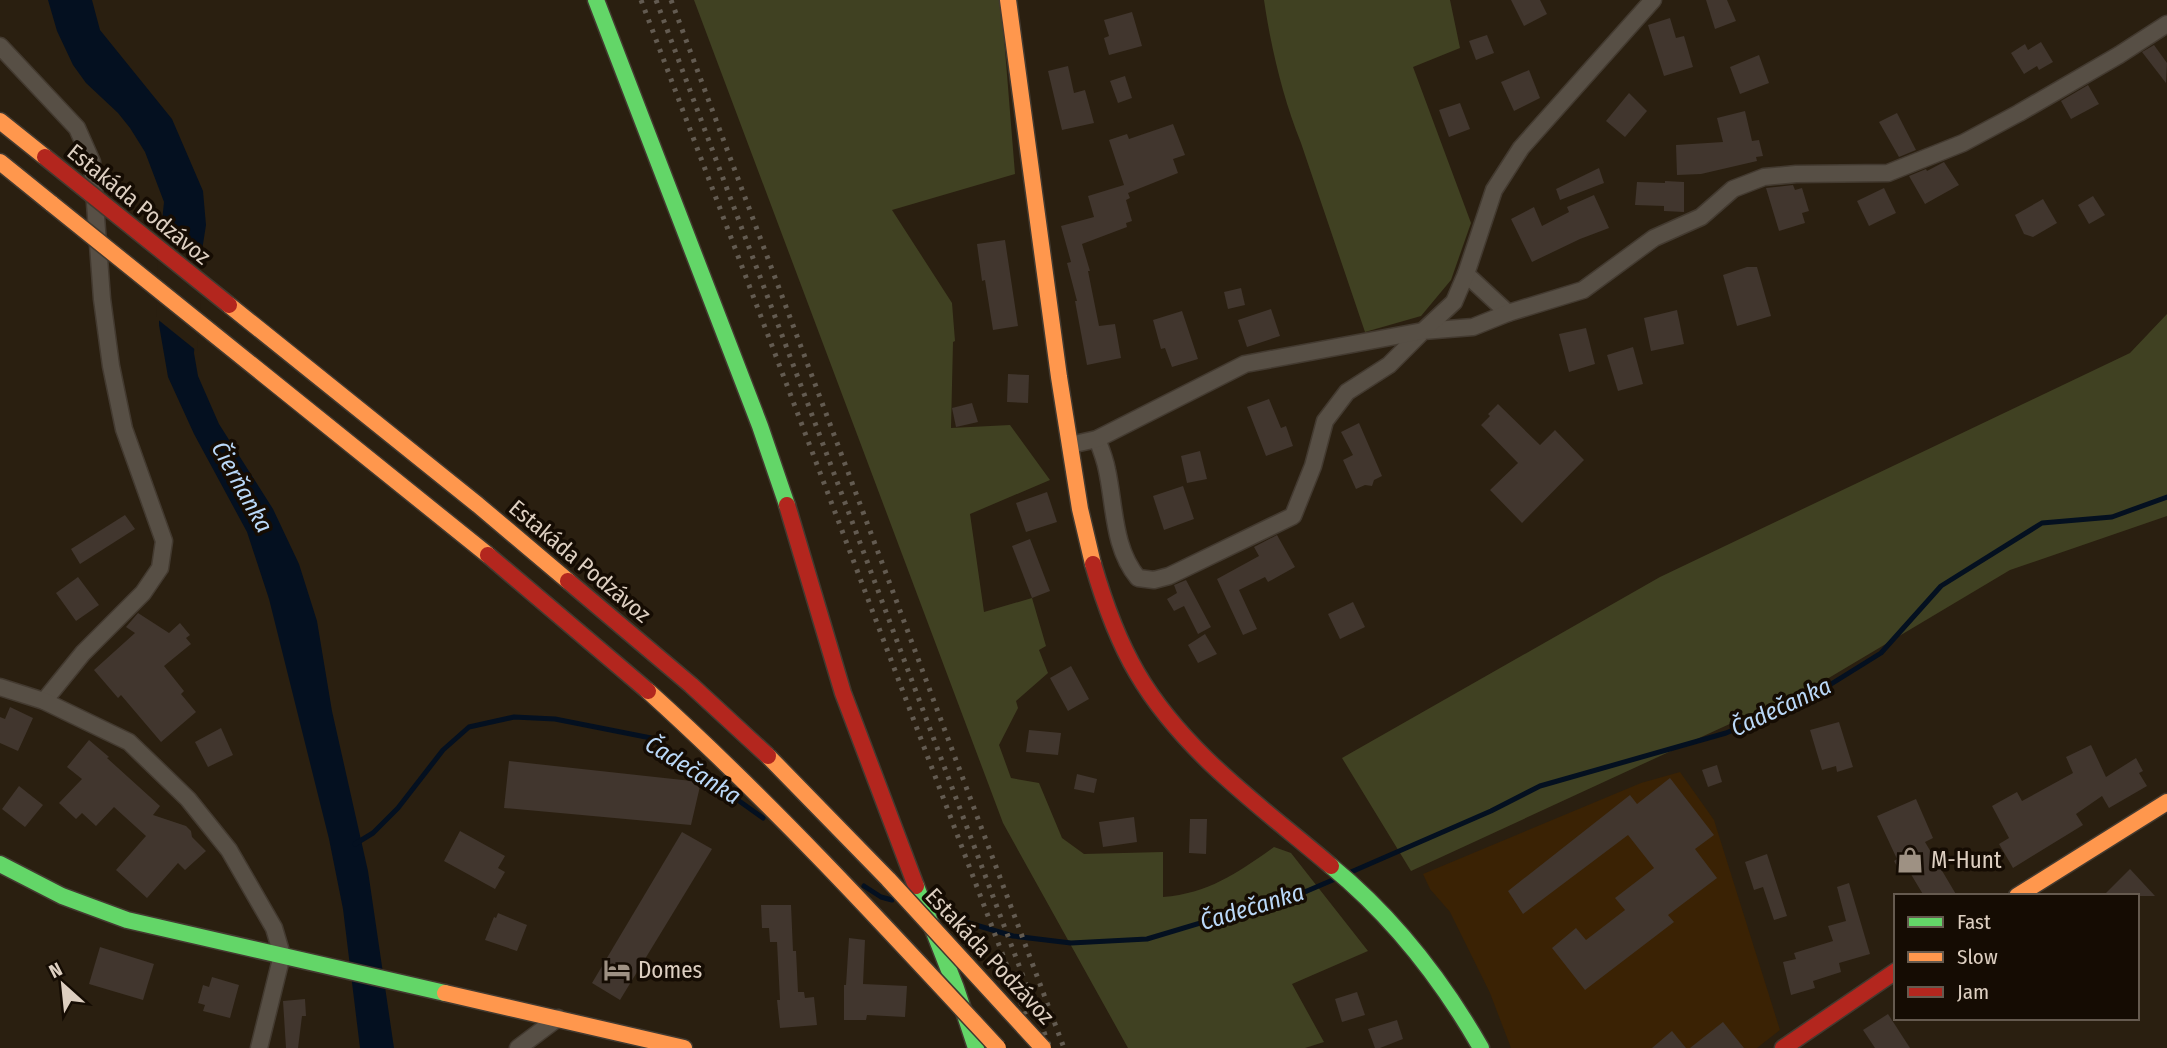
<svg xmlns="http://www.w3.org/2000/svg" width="2167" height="1048" font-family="'Fira Sans Condensed',sans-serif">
  <rect width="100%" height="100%" fill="#2a1f10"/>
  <path fill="#3a2204" d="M1680,772L1714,820L1780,1030L1757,1048H1511L1490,993L1450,912L1430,889L1423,874L1641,783Z"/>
  <g fill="#404122">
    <path d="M694,0H1001L1015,174L892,210L952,303L955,341L953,342L951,428L1010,425L1050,480L970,514L984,612L1032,598L1046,646L1039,650L1048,673L1016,701L1018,708L999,745L1011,778L1039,783L1062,838L1084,854L1163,852V897C1209,893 1237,873 1274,847L1291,853L1368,951L1292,984L1324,1042L1305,1048H1128L1003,823Z"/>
    <path d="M1264,0H1450L1460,48L1413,67L1471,223L1451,280L1421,316L1365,332L1301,143C1283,98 1271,48 1264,0Z"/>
    <path d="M2167,314V516L2010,570L1827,679L1411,871L1342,758L1660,577L2130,353Z"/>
  </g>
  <path fill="#041020" d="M48,0H92L100,30L172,119L203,191L206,225L201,257L194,353L198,376L219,424L273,509L299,564L317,621L332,711L368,871L394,1048H360L343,909L329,839L269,599L247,532L194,434L168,377L159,325L161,231L164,202L145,152L130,128L118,113L86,83L73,65L57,31Z"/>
  <path fill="#2a1f10" d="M159,220L204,257L197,351L156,318Z"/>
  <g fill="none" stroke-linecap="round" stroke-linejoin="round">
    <g stroke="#041020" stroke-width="5">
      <path d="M355,844L373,833L398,808L443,750L469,727L514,717L555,719L651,738L763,818"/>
      <path d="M1351,872L1491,811L1540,786L1726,733L1807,699L1881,653L1941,586L2042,523L2112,517L2167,497"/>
      <path d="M864,886L881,897L892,900"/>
      <path d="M935,913L1013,936L1071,943L1147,939L1307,891L1335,879"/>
    </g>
  </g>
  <g fill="#41362e">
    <path d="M1511,0H1540L1547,14L1524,26Z"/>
    <path d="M1706,0H1727L1736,21L1715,29Z"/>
    <path d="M1132,12L1142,46L1109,55L1104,38L1109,36L1104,20Z"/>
    <path d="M1670,18L1676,38L1684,36L1693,67L1664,76L1648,25Z"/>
    <path d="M1487,35L1494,53L1476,60L1469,41Z"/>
    <path d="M2041,42L2053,62L2039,70L2037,66L2024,74L2011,53L2025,44L2028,50Z"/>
    <path d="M2154,45L2167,63L2166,83L2142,52Z"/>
    <path d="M1759,55L1769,83L1740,94L1730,67Z"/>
    <path d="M1068,66L1074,93L1085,90L1094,123L1062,130L1048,71Z"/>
    <path d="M1529,70L1540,98L1514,111L1501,82Z"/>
    <path d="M1125,76L1132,98L1118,103L1110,81Z"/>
    <path d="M2088,85L2099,104L2071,119L2061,101Z"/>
    <path d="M1629,93L1647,111L1625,137L1606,121Z"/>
    <path d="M1460,103L1470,129L1449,137L1439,110Z"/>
    <path d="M1745,111L1752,141L1759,140L1763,156L1756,157L1757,161L1701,174L1677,175L1676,145L1723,142L1717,118Z"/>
    <path d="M1897,113L1916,150L1899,157L1879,122Z"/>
    <path d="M1173,124L1185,155L1173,159L1178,173L1128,193L1130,198L1126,200L1132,221L1126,223L1127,227L1082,244L1090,271H1088L1099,326L1115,324L1121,358L1087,365L1075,301H1077L1067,263L1071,262L1061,226L1094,217L1088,196L1124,185L1109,140L1127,134L1129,139Z"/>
    <path d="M1944,162L1959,185L1925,204L1909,176L1926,169L1927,171Z"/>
    <path d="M1599,168L1604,183L1560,200L1556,189Z"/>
    <path d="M1665,181L1684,182V212L1664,211V206L1635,205L1637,182L1665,183Z"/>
    <path d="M1793,185L1795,190L1802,188L1809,211L1802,213L1805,223L1779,231L1766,188Z"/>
    <path d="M1884,188L1896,213L1869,226L1857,201Z"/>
    <path d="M1594,195L1609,228L1580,239L1532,262L1511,219L1534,207L1542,226L1569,212L1567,207Z"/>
    <path d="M2093,196L2105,215L2089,224L2078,205Z"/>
    <path d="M2043,199L2057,223L2033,237L2024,234L2015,215Z"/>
    <path d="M1005,240L1018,326L993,330L985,280L982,281L977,244Z"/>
    <path d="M1747,267H1757L1771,316L1737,326L1723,275Z"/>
    <path d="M1241,288L1245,305L1228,309L1224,292Z"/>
    <path d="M1271,309L1280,336L1247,347L1238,320Z"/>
    <path d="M1677,310L1684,344L1651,351L1644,318Z"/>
    <path d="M1182,311L1198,359L1172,367L1165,348L1161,349L1153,320Z"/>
    <path d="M1586,328L1595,364L1569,372L1559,334Z"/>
    <path d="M1633,347L1643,384L1618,391L1607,355Z"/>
    <path d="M1008,374L1029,375L1028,403L1007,402Z"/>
    <path d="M1269,399L1281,428L1286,426L1293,446L1266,456L1247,407Z"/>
    <path d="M972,403L978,422L956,427L952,408Z"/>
    <path d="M1498,404L1540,445L1555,430L1584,460L1522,523L1490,490L1518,463L1481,425L1490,416L1488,414Z"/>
    <path d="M1359,423L1382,476L1374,480L1372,486L1365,485L1356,489L1343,460L1353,455L1341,432Z"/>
    <path d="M1200,451L1207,479L1187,483L1181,456Z"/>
    <path d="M1183,486L1194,519L1164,530L1153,496Z"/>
    <path d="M1047,492L1057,522L1026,532L1016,503Z"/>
    <path d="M125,515L135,529L80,564L71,549Z"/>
    <path d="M1277,535L1295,567L1268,582L1265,577L1239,590L1257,629L1243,635L1217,579L1259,556L1254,547Z"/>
    <path d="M1030,539L1050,591L1032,598L1012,546Z"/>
    <path d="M78,577L99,605L76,621L56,593Z"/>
    <path d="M1186,580L1211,627L1198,634L1184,606L1174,611L1167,599L1177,593L1174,585Z"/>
    <path d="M1353,602L1365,627L1340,639L1328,614Z"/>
    <path d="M138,613L169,633L180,623L190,635L186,638L191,644L164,666L184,691L181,694L196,712L161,742L121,695L118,698L94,670L135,633L126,627Z"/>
    <path d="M1205,634L1217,654L1198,663L1188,645Z"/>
    <path d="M1071,666L1089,699L1068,711L1050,678Z"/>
    <path d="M10,707L33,718L18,751L0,743V717L5,719Z"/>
    <path d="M1839,722L1853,767L1837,772L1836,766L1822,770L1810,730Z"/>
    <path d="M221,728L233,755L208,767L195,742Z"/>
    <path d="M1029,730L1061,733L1058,755L1026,752Z"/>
    <path d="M89,740L109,757L107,758L160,806L153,815L186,826L191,831L192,837L206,851L185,870L178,863L147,898L116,870L146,836L114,807L96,826L82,813L76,819L59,803L82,779L67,767Z"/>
    <path d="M2091,745L2106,777L2136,758L2143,771L2139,773L2147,786L2109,808L2102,796L2076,814L2083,825L2013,868L1999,844L2009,838L1992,806L2017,792L2022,801L2073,773L2066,757Z"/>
    <path d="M509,761L646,776L701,782L691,825L504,808Z"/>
    <path d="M1717,765L1722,782L1708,787L1702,770Z"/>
    <path d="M1077,774L1097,779L1094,793L1074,789Z"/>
    <path d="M1670,778L1714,835L1695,849L1717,878L1668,915L1674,922L1585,990L1552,948L1576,928L1586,940L1625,910L1615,898L1654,868L1628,835L1523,914L1508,891L1630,795L1637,804Z"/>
    <path d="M19,786L43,805L25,827L2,809Z"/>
    <path d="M1916,799L1933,838L1925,842L1957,896H1924L1909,871L1902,875L1894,861L1897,859L1877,816Z"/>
    <path d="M1134,817L1137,842L1103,847L1099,822Z"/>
    <path d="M1190,819H1207L1206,854L1189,853Z"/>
    <path d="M460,831L505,856L498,868L505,872L495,889L444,861Z"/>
    <path d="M682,832L712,849L620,1000L592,983Z"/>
    <path d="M1767,854L1787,916L1774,920L1763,887L1754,890L1745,862Z"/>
    <path d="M2130,869L2155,896H2103Z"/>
    <path d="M1849,883L1870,954L1839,963L1841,972L1813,981L1815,988L1791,995L1783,962L1796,959L1794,953L1833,941L1828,926L1846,921L1837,887Z"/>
    <path d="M761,905H791L793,951H796L798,992H804L805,998L814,997L817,1025L780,1028L777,1000H780L777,942H770L769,928H762Z"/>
    <path d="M498,913L527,925L517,951L485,940L494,917L496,918Z"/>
    <path d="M849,938L865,940L863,984L907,986L905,1017L867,1015L866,1020H844V985H846Z"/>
    <path d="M100,947L154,964L143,1000L89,984Z"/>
    <path d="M212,977L239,985L230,1018L203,1011L205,1005L198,1003L203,985L209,987Z"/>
    <path d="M1357,992L1365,1015L1342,1022L1335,999Z"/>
    <path d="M305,999L306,1016H302L298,1048H286L283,1001Z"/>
    <path d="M1888,1014L1910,1048H1875L1863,1030Z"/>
    <path d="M1397,1020L1403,1039L1380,1048H1375L1368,1029Z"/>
    <path d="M1723,1022L1744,1048H1690Z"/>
    <path d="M1672,1031L1686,1048H1652Z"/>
  </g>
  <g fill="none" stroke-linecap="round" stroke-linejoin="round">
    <g stroke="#433a30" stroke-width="19">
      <g id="street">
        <path d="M0,46L77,128L92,162L102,299L111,366L124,429L164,541L160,568L143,593L83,653L44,701"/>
        <path d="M1466,274L1508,313"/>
        <path d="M1097,439C1101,449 1105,459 1107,470C1115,507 1113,548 1138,578L1154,580L1169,576L1293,516L1313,466L1325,421L1347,392L1389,365L1423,331L1473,327L1508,313L1583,290L1654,238L1701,217L1733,189L1764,177L1796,174L1888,173L1963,143L2019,113L2119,55L2167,24"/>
        <path d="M1070,445L1097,439L1245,364L1423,331L1454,302L1466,274L1494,190L1521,148L1653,0"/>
        <path d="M0,687L44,701L129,742L188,799L229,850L274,928L282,955L259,1048"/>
        <path d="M518,1048L558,1018"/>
      </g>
    </g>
    <g stroke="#433a30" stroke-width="19">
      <g id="fast">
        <path d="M596,0L760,426L787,505"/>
        <path d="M0,864L62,896L127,920L445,993"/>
        <path d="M1331,866C1393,917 1441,978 1481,1048"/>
        <path d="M916,886L956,988L976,1048"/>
      </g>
    </g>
    <g stroke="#433a30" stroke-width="19">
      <g id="slow">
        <path d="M1008,0L1059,377L1080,509L1093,564"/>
        <path d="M0,121L45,157"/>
        <path d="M0,162L52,204"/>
        <path d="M2017,896L2167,802"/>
        <path d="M445,993L684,1048"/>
      </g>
    </g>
    <g stroke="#433a30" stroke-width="19">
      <g id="jam">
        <path d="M787,505L843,693L916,886"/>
        <path d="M1093,564C1104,602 1117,639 1137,673C1183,752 1263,808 1331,866"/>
        <path d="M1783,1048L1896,971"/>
      </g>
    </g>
    <use href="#street" stroke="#574f45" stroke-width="16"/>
    <use href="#fast" stroke="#63d668" stroke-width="16"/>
    <use href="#slow" stroke="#ff974d" stroke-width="16"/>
    <use href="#jam" stroke="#b3261e" stroke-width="16"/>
    <g stroke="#635b51" stroke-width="5" stroke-dasharray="3.5 7" stroke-linecap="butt">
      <path d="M641,0L1038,1048"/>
      <path d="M656,0L1050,1048"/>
      <path d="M671,0L1064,1048"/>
    </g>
    <g stroke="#433a30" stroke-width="19" stroke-linecap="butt">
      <g id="slow-bridge">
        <path d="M52,204L488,555"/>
        <path d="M229,305L478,505L568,581"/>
        <path d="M648,691C772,803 885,926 998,1048"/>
        <path d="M768,756L888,879L1043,1048"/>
      </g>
    </g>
    <g stroke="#433a30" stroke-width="19" stroke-linecap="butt">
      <g id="jam-bridge">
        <path d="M45,157L229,305"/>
        <path d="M488,555L648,691"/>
        <path d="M568,581L691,685L768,756"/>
      </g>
    </g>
    <use href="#slow-bridge" stroke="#ff974d" stroke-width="16"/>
    <use href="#jam-bridge" stroke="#b3261e" stroke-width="16"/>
  </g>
  <defs>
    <g id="shop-bare" transform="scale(2.1)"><path d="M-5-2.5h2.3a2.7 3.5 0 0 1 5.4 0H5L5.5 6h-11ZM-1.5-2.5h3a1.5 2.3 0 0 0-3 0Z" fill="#9e9183" stroke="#150c03" stroke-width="2.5" paint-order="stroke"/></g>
    <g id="hotel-bare" transform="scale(2.1)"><path d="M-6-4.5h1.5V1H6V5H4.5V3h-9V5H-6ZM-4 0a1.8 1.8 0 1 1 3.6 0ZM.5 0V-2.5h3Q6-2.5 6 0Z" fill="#9e9183" stroke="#150c03" stroke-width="2.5" paint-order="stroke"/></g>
  </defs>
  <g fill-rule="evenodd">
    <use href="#shop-bare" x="1910" y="860"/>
    <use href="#hotel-bare" x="617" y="970"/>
  </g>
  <g text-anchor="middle" stroke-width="7" stroke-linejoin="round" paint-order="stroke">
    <g font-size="23" fill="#ddcfc1" stroke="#150c03">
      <text transform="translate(139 204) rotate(39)" y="8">Estakáda Podzávoz</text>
      <text transform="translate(580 561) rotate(40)" y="8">Estakáda Podzávoz</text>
      <text transform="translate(990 956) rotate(47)" y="8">Estakáda Podzávoz</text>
    </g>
    <g font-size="23" fill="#ddcfc1" stroke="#150c03" text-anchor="start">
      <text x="1931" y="868">M-Hunt</text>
      <text x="638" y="978">Domes</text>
    </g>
    <g font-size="24" font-style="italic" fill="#bad8f8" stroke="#150c03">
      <text transform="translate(242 487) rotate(61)" y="8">Čierňanka</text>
      <text transform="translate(1781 707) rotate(-25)" y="8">Čadečanka</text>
      <text transform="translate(693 770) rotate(32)" y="8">Čadečanka</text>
      <text transform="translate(1252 907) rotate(-17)" y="8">Čadečanka</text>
    </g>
  </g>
  <rect x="1894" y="894" width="245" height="126" fill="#150c03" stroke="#655a4f" stroke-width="2"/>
  <rect x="1908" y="917" width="35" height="10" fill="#63d668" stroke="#655a4f" stroke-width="2"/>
  <text x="1957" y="929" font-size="21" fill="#ddcfc1">Fast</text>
  <rect x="1908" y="952" width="35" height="10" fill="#ff974d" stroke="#655a4f" stroke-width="2"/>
  <text x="1957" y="964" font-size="21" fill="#ddcfc1">Slow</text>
  <rect x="1908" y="987" width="35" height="10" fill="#b3261e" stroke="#655a4f" stroke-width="2"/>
  <text x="1957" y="999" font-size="21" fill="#ddcfc1">Jam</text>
  <g transform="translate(63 985) rotate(333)" stroke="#150c03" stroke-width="5" paint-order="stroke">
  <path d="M0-5L12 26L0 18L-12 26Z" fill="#ddcfc1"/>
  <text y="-10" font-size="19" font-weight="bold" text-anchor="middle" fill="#ddcfc1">N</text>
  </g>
</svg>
